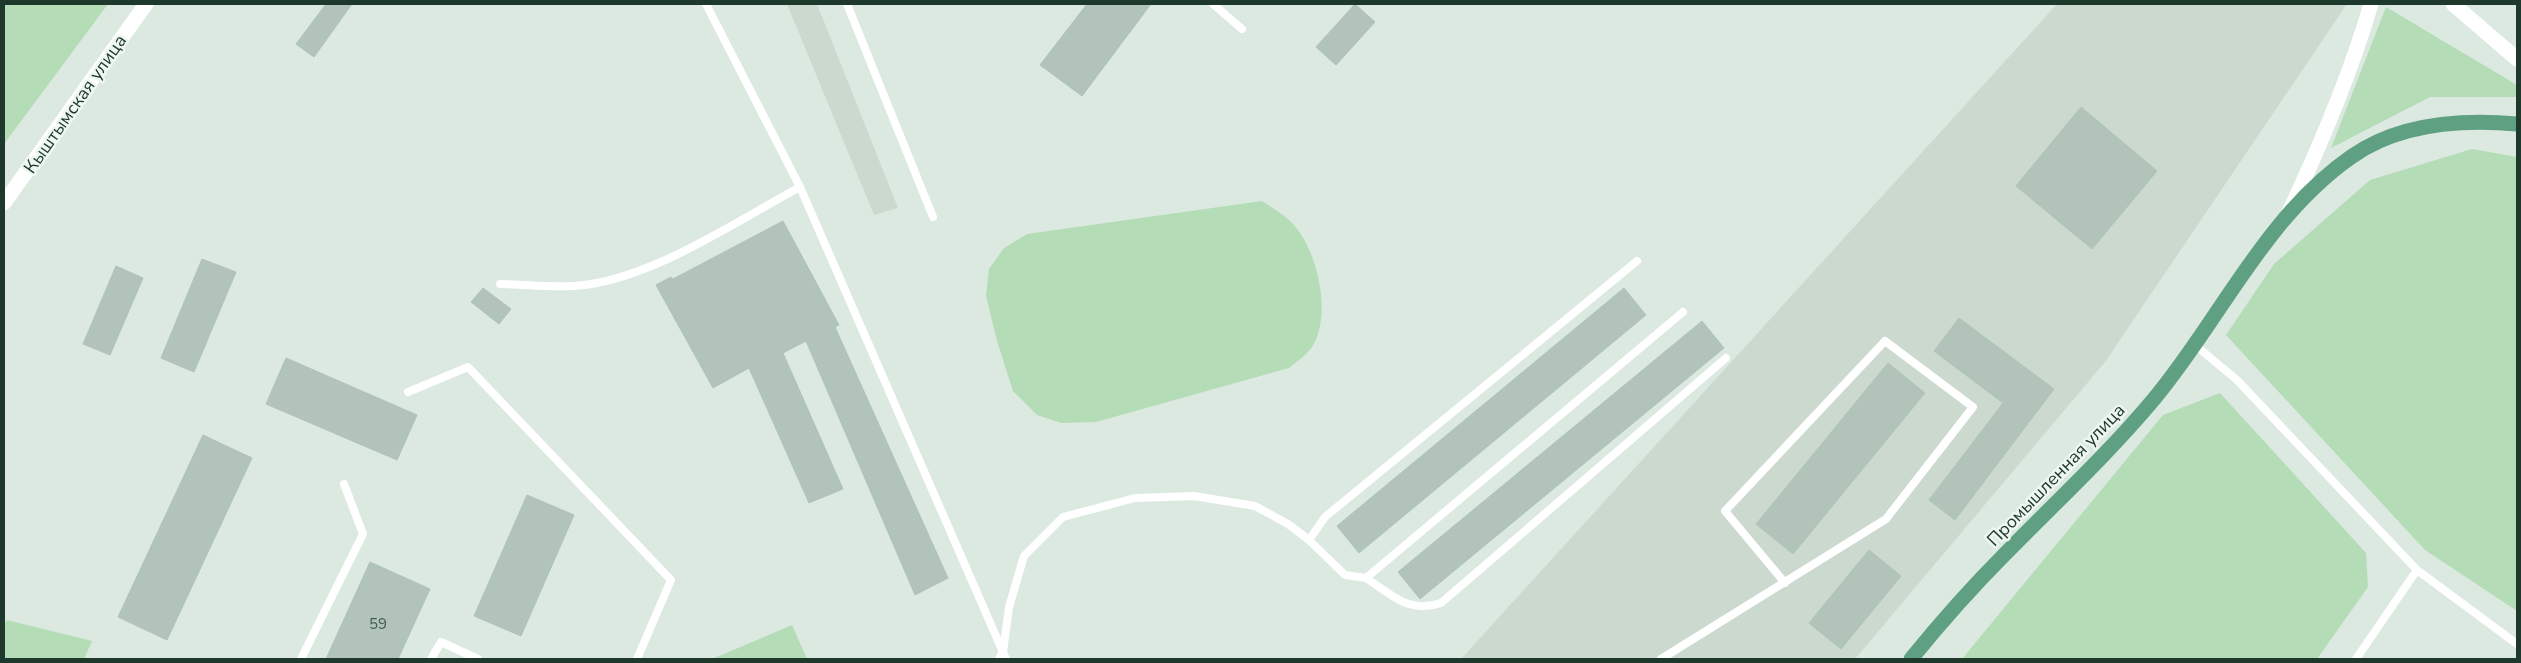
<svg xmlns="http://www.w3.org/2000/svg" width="2521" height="663" font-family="'Nunito Sans',sans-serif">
  <rect width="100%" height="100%" fill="#dce9e1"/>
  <g fill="#cbd9cf">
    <path d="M787,4H817L898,208L874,215Z"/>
    <path d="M2057,4H2347L2105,362L1855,659H1461Z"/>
  </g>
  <g fill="#b4dcb6">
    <path d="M4,4H108L4,144Z"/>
    <path d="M2386,7L2517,85V97H2430L2331,148Z"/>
    <path d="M2472,149L2517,157V611L2425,550L2226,335L2274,264L2370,180Z"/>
    <path d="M1262,201C1271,207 1282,213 1290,221C1317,246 1333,315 1312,347C1307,355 1296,362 1289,368L1096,422L1061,423L1037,415L1013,391L997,341L986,296L989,269L1004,248L1027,234Z"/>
    <path d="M2220,393L2366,553L2368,587L2317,659H1962L2163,415Z"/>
    <path d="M7,620L92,641L84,659H4V625Z"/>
    <path d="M792,625L807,659H712Z"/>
  </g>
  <g fill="#b2c4b9" stroke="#afc3b6">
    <path d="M326,4H352L314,57L296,44Z"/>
    <path d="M1087,4H1151L1082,96L1040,65Z"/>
    <path d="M1355,4L1375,22L1336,65L1316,47Z"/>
    <path d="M2081,107L2157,171L2092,249L2016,186Z"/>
    <path d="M783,221L839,325L835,327L948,578L915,595L806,341L783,353L843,489L809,503L749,368L713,388L656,285L671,277L673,279Z"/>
    <path d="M202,259L236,272L194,372L161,358Z"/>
    <path d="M116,266L143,278L110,355L83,344Z"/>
    <path d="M483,288L511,309L499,324L471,302Z"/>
    <path d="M1624,288L1646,315L1359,553L1337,526Z"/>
    <path d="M1959,318L2054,389L1955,520L1929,500L2003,403L1934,351Z"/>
    <path d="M1702,321L1724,348L1420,599L1398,572Z"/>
    <path d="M286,358L417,415L397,460L266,404Z"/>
    <path d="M1888,363L1925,393L1793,554L1756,524Z"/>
    <path d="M203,435L252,458L167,640L118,617Z"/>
    <path d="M527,495L574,515L521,636L474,616Z"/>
    <path d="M1869,550L1901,576L1841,649L1809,623Z"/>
    <path d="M370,562L430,589L398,659H326Z"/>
  </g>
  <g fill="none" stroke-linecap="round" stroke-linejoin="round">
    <g stroke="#fff" stroke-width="8">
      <path d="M706,4L800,187L1006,659"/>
      <path d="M847,4L933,217"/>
      <path d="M1213,4L1242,29"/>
      <path d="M500,284C527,284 557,289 584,285C656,276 735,222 800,187"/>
      <path d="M2195,345L2237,380L2417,570L2517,644"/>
      <path d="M408,392L468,367L671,580L637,659"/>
      <path d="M1309,540L1325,517L1637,261"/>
      <path d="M1366,578C1392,595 1408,614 1441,603L1726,358"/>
      <path d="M301,659L363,534L344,484"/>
      <path d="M431,659L441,642L478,659"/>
      <path d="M999,659L1003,652L1009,607L1024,556L1063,517L1135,498L1194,496L1255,506L1288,524L1309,540L1345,575L1366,578L1683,312"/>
      <path d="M1661,659L1886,519L1973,407L1885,341L1725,511L1785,583"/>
      <path d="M2356,659L2417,570"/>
    </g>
    <g stroke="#fff" stroke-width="15">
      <path d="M2453,4L2517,59"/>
      <path d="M2289,212C2321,144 2350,76 2371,4"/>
    </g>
    <path stroke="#fff" stroke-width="15" d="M4,203L146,4"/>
    <path stroke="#5fa082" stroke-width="15" d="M1911,659C1941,622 1973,586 2007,552C2057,501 2108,454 2154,399C2220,320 2264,218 2351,157C2399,123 2460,119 2517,124"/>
  </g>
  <g text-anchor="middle" stroke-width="5" stroke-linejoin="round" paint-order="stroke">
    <g font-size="15" fill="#435c4f">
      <text x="378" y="629">59</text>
    </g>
    <g font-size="18" fill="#1e392c" stroke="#edf6ef">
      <text transform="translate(75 104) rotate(-55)" y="6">Кыштымская улица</text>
      <text transform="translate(2056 475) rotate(-46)" y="6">Промышленная улица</text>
    </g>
  </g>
  <rect width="2521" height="663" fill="none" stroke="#1e392c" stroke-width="10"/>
</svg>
